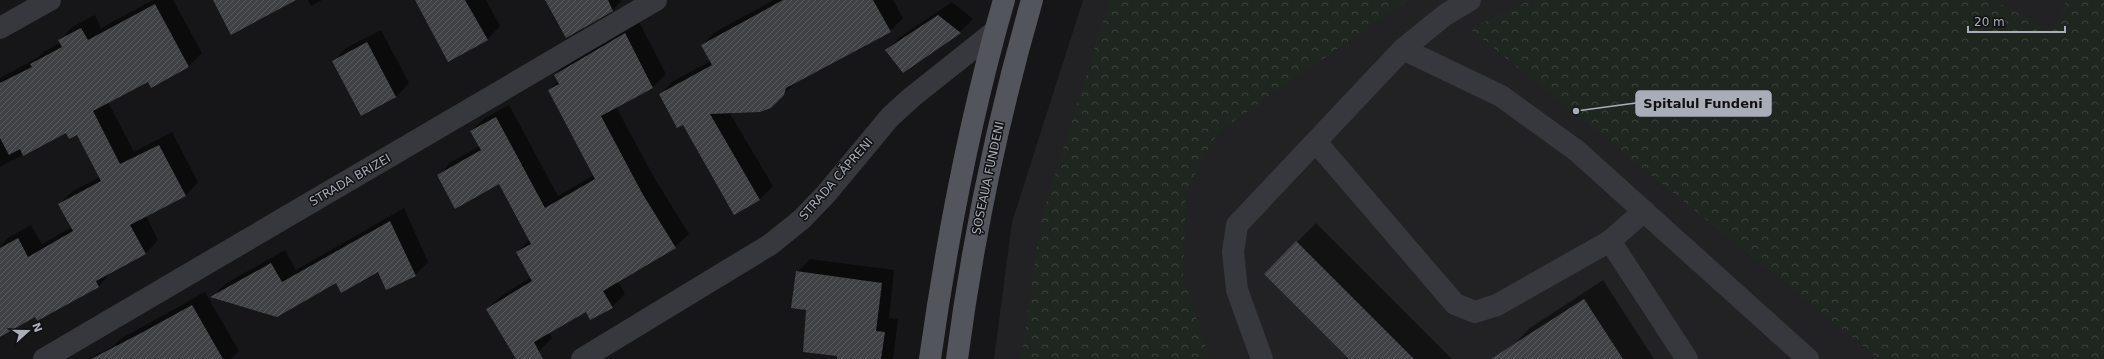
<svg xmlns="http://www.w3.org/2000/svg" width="2104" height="359" font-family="'DejaVu Sans',sans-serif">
  <defs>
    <pattern id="forest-crowns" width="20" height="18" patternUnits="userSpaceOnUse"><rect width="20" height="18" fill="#1e261f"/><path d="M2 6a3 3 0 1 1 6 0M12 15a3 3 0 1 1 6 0" fill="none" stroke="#3c433d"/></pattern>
    <pattern id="building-hatch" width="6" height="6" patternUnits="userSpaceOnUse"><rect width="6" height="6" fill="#404145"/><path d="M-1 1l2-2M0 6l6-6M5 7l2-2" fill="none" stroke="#595a5e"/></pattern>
  </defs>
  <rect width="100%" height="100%" fill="#161618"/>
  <path fill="#222225" d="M1083,0H2104V359H994L1012,222Z"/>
  <g fill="url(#forest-crowns)">
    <path d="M1110,0H1408L1218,132L1186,191L1183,278L1210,359H1021L1041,219Z"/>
    <path d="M1530,0H1993L2052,31L2067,0H2104V359H1879L1470,29Z"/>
  </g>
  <g fill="#0007">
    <path d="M153,0H173L202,53L188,67L148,80L108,102L134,152L172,132L198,182L185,196L146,216L158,240L145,254L111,272L99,286L37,320L35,316L0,331V246L8,238L31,225L42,244L72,227L59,204L73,191L100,177L77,133L66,132L0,167V78L37,58L45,51L60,43L59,41L72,27L95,15L101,28Z"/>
    <path d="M308,0H322L311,6Z"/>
    <path d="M417,0H486L500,26L487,40Z"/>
    <path d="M546,0H622L613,10L567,37Z"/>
    <path d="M774,0H893L903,18L890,31L797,81L771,107L729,112L773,186L760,199L735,213L683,124L660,94L673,81L711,61L702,45L715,32Z"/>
    <path d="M952,2L973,19L960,32L904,72L887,50L900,37Z"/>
    <path d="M638,20L666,74L653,87L616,107L655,179L689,234L675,247L618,281L625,294L612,307L586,310L549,332L552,338L539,351L527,359H517L487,309L501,296L531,277L517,252L530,239L499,182L438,176L451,162L480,146L471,131L485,118L509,105L558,196L594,175L549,90L558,81L555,75L568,61Z"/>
    <path d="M381,30L409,83L396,97L333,62L346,48Z"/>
    <path d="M404,208L428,262L415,275L379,271L336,282L212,297L225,284L285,250L296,270Z"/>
    <path d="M1316,223L1452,359H1351L1265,274Z"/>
    <path d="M810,259L894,270L889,318L898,319L893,359H838V355L807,309L797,272Z"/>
    <path d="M1603,280L1654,359H1519L1511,347L1530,328Z"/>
    <path d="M205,292L239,351L231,359H88L112,347L122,338Z"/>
  </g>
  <g fill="url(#building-hatch)">
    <path d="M213,0H296L231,35Z"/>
    <path d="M415,0H465L488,40L448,62Z"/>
    <path d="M545,0H608L613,11L566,38Z"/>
    <path d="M783,0H873L891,32L786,88L784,95L771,108L760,112L710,114L760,200L734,215L683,125L677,128L659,94L712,65L701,45Z"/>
    <path d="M155,4L189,67L151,88L148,82L93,111L120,164L159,145L186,196L130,225L146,254L96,281L99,287L37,321L35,317L0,337V248L18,238L28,257L73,231L58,204L101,181L77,135L69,139L66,133L23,156L20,149L9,155L0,138V83L32,67L30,64L62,47L58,40L81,28L88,40Z"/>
    <path d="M938,15L961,33L903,73L885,50Z"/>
    <path d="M625,33L653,88L601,116L642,193L676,248L603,291L613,308L590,320L586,312L534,342L543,359H516L486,309L532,281L516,252L531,244L499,184L455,209L437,175L481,150L470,131L496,117L545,208L595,179L548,90L559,84L554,75Z"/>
    <path d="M367,42L396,97L361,116L332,61Z"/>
    <path d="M390,221L416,276L386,290L378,272L341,293L336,283L277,317L210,297L271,263L282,282Z"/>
    <path d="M1296,241L1414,359H1349L1264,274Z"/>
    <path d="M796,271L882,283L876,331L885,332L881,359H837V356L803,352L806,310L791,308Z"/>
    <path d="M1584,299L1623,359H1491L1545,324Z"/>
    <path d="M192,305L223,359H91L143,332Z"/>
  </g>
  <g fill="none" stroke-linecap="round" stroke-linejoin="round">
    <g stroke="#37383d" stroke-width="22">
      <path d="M0,28L50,0"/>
      <path d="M1403,49L1501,96L1577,151L1808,359"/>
      <path d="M1316,142L1455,304L1475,312L1497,305L1610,241L1644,211"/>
      <path d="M1610,241L1687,359"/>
      <path d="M44,359L656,0"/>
      <path d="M582,359L771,244L802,219L826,194L890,117L912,97L995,31"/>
      <path d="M1262,359L1237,290L1233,252L1237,225L1403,49L1445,15L1470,0"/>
    </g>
    <g stroke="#53555c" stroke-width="22">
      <path d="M930,359C947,238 970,118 1004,0"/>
      <path d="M957,359C973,237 998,118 1032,0"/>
    </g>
  </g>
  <g text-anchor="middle" stroke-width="3" stroke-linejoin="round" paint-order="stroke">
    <g font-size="12" fill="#a8adb8" stroke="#111113">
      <text transform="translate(988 178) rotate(-78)" y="4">ȘOSEAUA FUNDENI</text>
      <text transform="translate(836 179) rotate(-49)" y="4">STRADA CĂPRENI</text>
      <text transform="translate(350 180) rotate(-30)" y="4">STRADA BRIZEI</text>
    </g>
  </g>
  <path fill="none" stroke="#a8adb8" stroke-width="1.5" d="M1576 111L1636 103"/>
  <circle fill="#a8adb8" stroke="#111113" stroke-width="1.5" cx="1576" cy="111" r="4"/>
  <rect fill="#a8adb8" stroke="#a8adb8" stroke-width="1.5" x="1636" y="91" width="135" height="25" rx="4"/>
  <g font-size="13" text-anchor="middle" font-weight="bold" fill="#111">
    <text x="1703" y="108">Spitalul Fundeni</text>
  </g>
  <g transform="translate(28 331) rotate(69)" stroke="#111113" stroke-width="3" paint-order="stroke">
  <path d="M0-3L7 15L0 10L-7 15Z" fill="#a8adb8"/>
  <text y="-6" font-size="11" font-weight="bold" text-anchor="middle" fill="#a8adb8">N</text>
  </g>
  <path d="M1968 26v6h97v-6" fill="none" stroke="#a8adb8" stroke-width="2"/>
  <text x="1974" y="26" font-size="12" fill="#a8adb8" stroke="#111113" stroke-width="3" paint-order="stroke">20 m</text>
</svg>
